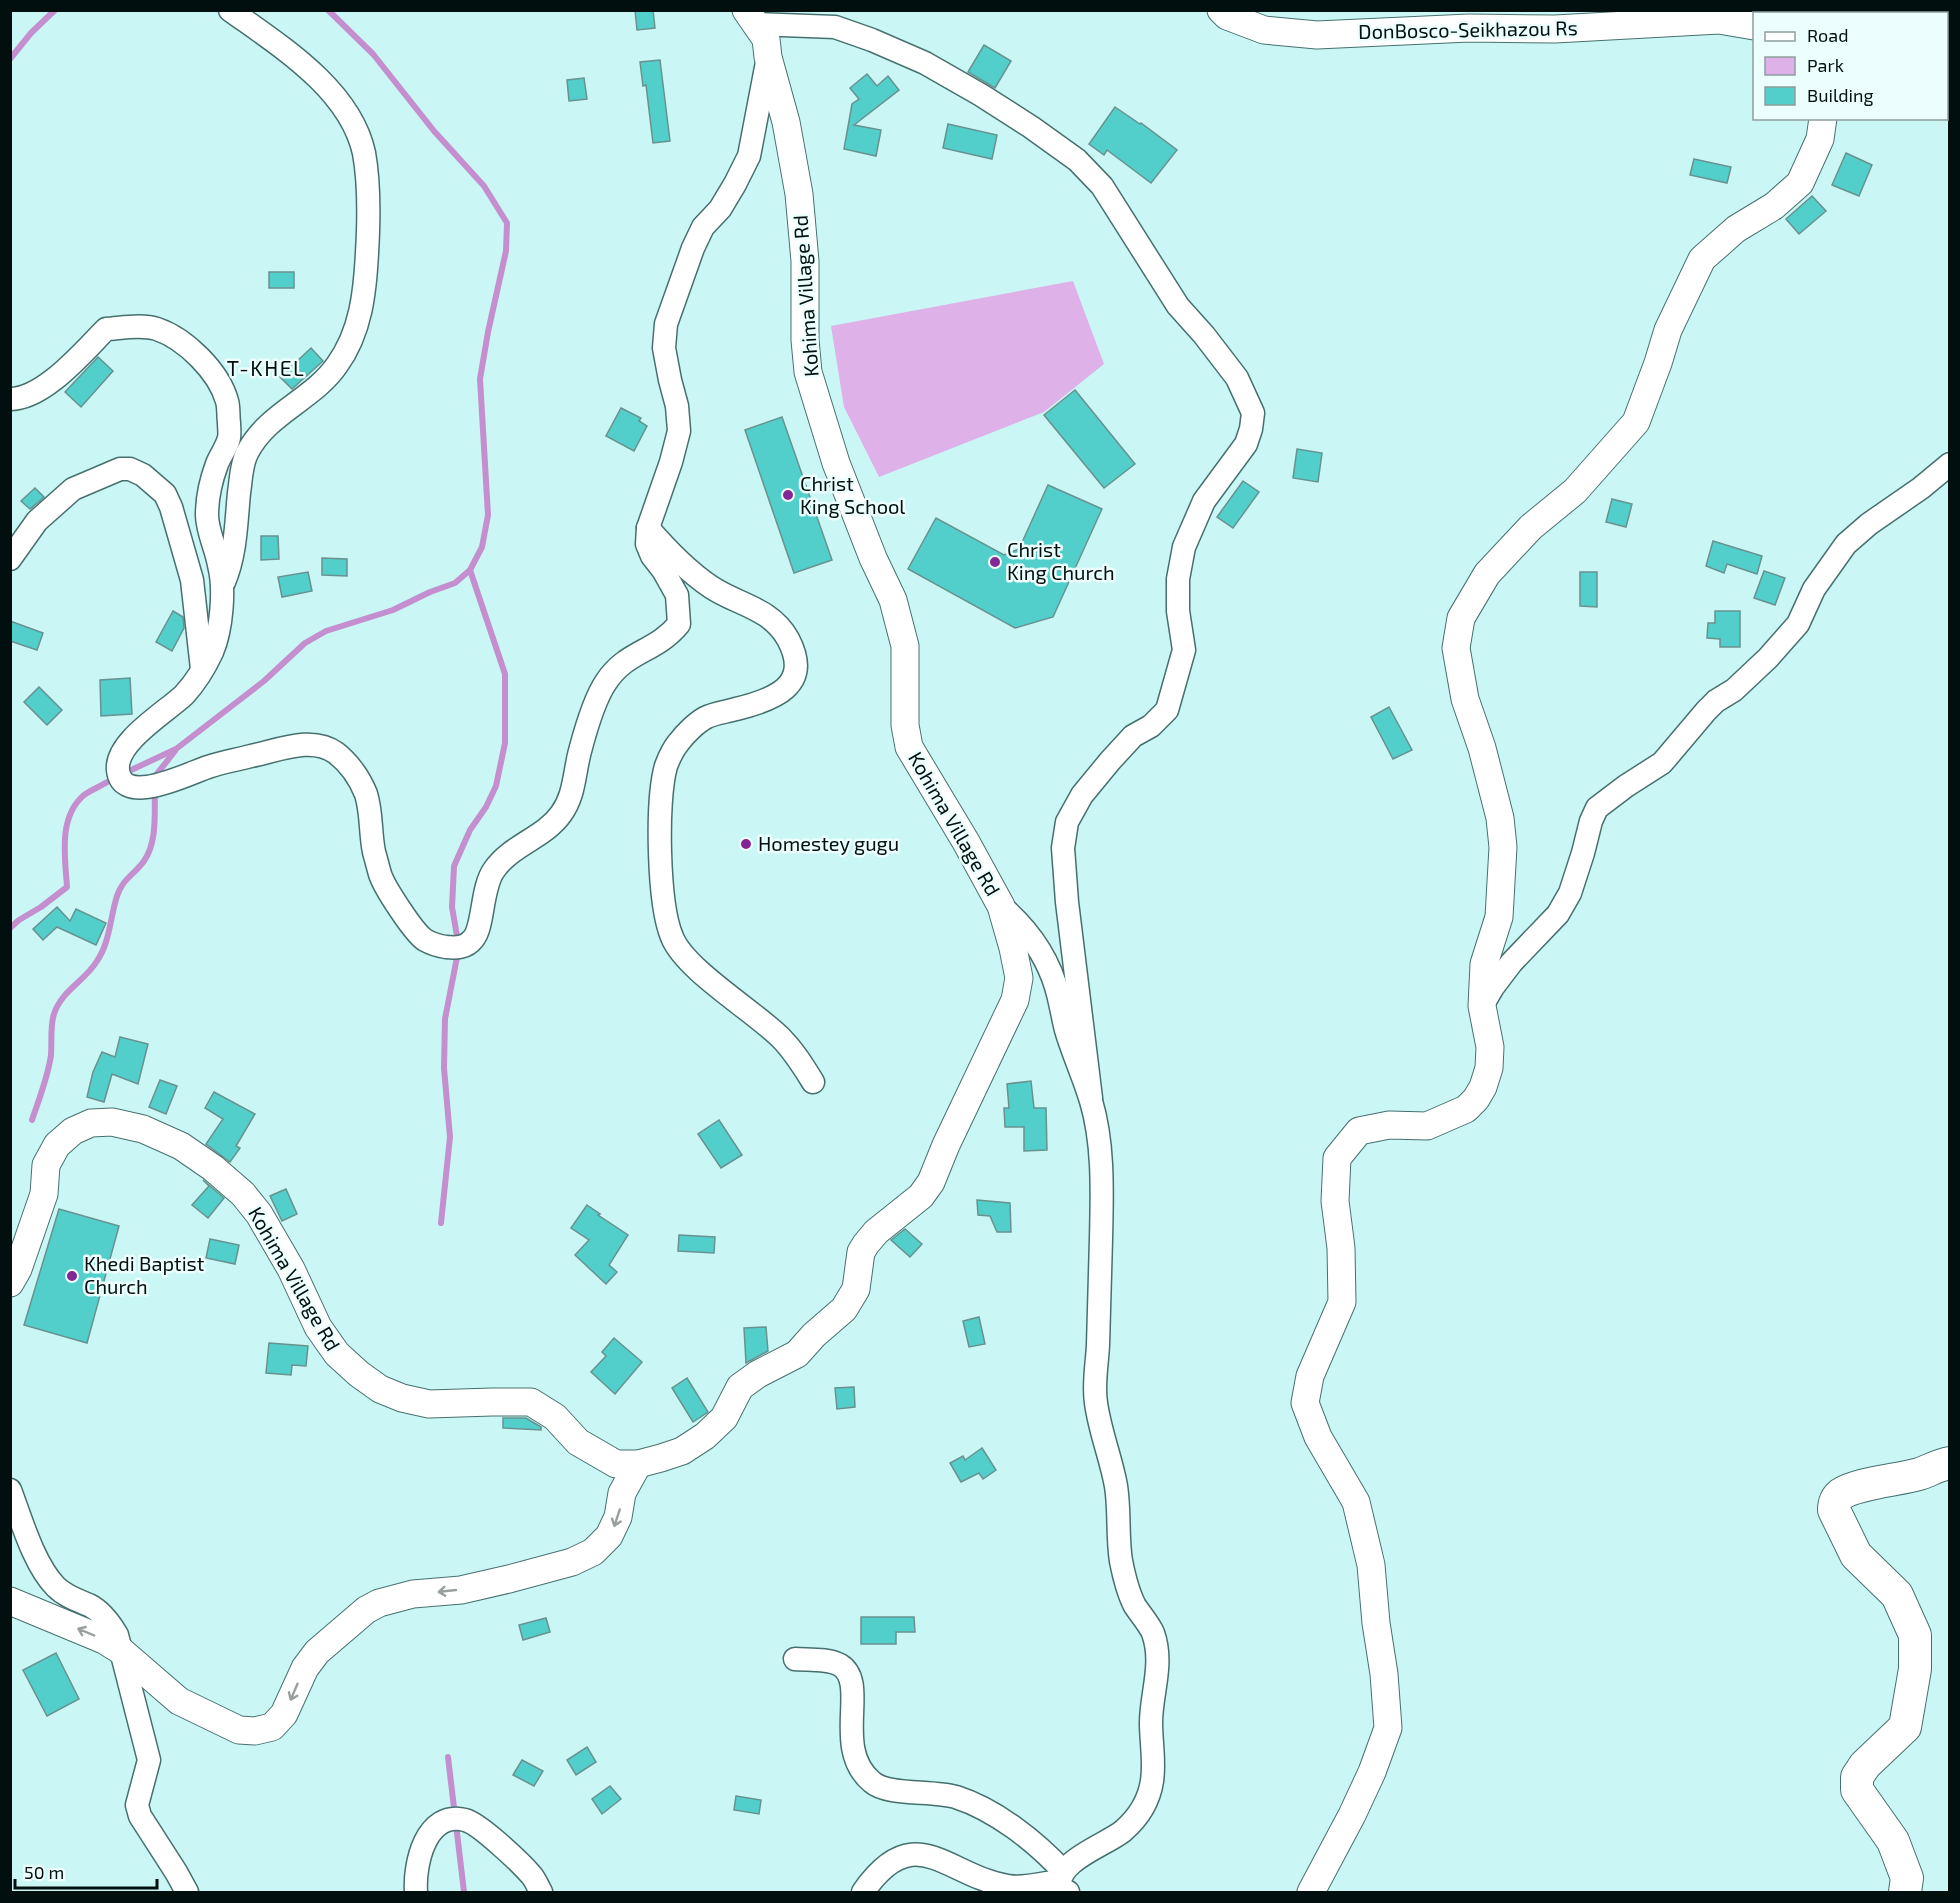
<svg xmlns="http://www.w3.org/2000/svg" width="1960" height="1903" font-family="'Exo 2',sans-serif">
  <rect width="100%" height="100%" fill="#caf7f5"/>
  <path fill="#dfb1e9" d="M1073,281L1104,364L1044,412L879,477L844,407L831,326Z"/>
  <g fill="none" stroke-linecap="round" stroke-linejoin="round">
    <g stroke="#c48ecf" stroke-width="6">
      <path d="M10,59L31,33L55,10"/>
      <path d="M129,771L176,749L264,681L305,643L326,631L393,610L430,592L455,583L470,570L482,547L488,515L480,379L488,332L506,251L507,223L484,186L434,131L373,54L328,10"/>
      <path d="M156,779V775L175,751"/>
      <path d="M10,928L19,920L41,907L67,887C65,857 58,817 84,795C91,790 101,786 109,781"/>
      <path d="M458,942L452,907L454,866L470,830L486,807L496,786L505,743V674L470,570"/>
      <path d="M32,1120C39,1099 48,1077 51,1055C52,1041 50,1026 54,1014C61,991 85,981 97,961C110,942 110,918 117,896C123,878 135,874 144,861C158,841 154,811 155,789"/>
      <path d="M441,1223L450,1137L444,1068L445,1019L458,952"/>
      <path d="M448,1757L464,1892"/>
    </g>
  </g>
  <g fill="#52cfcb" stroke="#689290" stroke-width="1.5">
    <path d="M635,10H653L655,28L637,30Z"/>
    <path d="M984,45L1011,61L995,88L968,72Z"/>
    <path d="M660,60L670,141L653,143L646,85L643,86L640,62Z"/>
    <path d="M867,74L877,86L888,76L899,90L854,125L881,130L876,156L844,149L852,104L859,99L850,88Z"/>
    <path d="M584,78L587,99L569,101L567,80Z"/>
    <path d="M1115,107L1140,124L1141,123L1177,150L1151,183L1107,150L1104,155L1089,144Z"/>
    <path d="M948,124L997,135L992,159L943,148Z"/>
    <path d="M1846,153L1872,165L1859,196L1832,185Z"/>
    <path d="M1694,159L1731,167L1727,183L1690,175Z"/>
    <path d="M1812,196L1826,211L1799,234L1786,219Z"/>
    <rect x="269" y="272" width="25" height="16"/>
    <path d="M311,348L323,361L292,389L280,377Z"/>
    <path d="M98,357L113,371L81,407L65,392Z"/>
    <path d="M1075,390L1135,464L1104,488L1044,415Z"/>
    <path d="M621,408L641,418L639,421L647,426L634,451L606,436Z"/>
    <path d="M782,417L832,560L794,573L745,430Z"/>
    <path d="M1297,449L1322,453L1318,482L1293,478Z"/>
    <path d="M1243,481L1259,492L1233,528L1217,517Z"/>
    <path d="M1048,485L1102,509L1053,617L1015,628L908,569L936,518L1004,555L1019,549Z"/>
    <path d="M35,488L44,497L30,509L21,501Z"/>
    <path d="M1612,499L1632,504L1626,527L1606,522Z"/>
    <path d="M261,536H278L279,559L261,560Z"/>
    <path d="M1713,541L1762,556L1757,574L1727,564L1724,573L1706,566Z"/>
    <path d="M322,558L347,559V576L322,575Z"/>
    <path d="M1764,571L1785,578L1775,605L1754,598Z"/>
    <path d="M308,572L312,591L282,597L278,577Z"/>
    <path d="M1580,572H1597V607L1580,606Z"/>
    <path d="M173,611L183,617L184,628L172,651L156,642Z"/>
    <path d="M1715,611H1740V647H1720V639L1707,638L1708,623H1715Z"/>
    <path d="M10,621L43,633L37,650L10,641Z"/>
    <path d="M130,678L132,714L101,716L100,680Z"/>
    <path d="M39,687L62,710L47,725L24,702Z"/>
    <path d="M1389,707L1412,750L1393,759L1371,717Z"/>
    <path d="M57,907L70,921L76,909L106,923L96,945L57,927L43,940L33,929Z"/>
    <path d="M120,1037L148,1044L138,1084L112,1074L104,1102L87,1097L93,1072L102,1052L115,1057Z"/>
    <path d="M160,1080L177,1086L166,1114L149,1107Z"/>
    <path d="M1031,1081L1034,1108H1046L1047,1150L1024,1151V1127H1005L1004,1108H1009L1007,1084Z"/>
    <path d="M214,1092L255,1114L236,1146L240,1148L230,1162L206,1144L223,1119L205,1108Z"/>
    <path d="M719,1120L742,1155L721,1168L698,1134Z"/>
    <path d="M203,1180L224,1198L208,1218L192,1205L209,1186Z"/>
    <path d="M286,1189L297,1214L282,1221L270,1196Z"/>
    <path d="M977,1200L1010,1203L1011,1232H997L990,1216L978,1215Z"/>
    <path d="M587,1205L600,1214L598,1215L628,1235L609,1265L617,1272L606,1284L575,1255L589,1240L571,1228Z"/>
    <path d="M59,1209L119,1226L87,1343L24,1325Z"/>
    <path d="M905,1229L922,1244L910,1257L891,1240Z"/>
    <path d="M679,1235L715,1237L714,1253L678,1251Z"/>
    <path d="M210,1239L239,1245L235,1264L206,1258Z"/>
    <path d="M979,1317L985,1344L969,1347L963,1321Z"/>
    <path d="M766,1327L768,1351L746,1363L744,1328Z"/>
    <path d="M614,1338L642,1362L615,1394L591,1372L606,1356L602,1352Z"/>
    <path d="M269,1343L308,1346L306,1366L292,1365L291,1375L266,1373Z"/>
    <path d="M687,1378L708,1412L693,1422L672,1388Z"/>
    <path d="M854,1387L855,1407L837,1409L835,1388Z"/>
    <path d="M503,1418H526L541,1427V1430L503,1428Z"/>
    <path d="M982,1448L996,1470L983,1479L979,1473L961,1482L950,1463L963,1456L965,1460Z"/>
    <path d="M861,1617H914L915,1632H896V1644H861Z"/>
    <path d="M546,1618L550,1632L523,1640L519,1625Z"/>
    <path d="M56,1653L79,1699L47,1716L23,1670Z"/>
    <path d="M587,1747L596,1762L576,1775L567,1760Z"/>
    <path d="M522,1760L543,1771L534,1786L513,1775Z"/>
    <path d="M610,1786L621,1799L602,1814L592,1799Z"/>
    <path d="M736,1796L761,1800L759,1814L734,1810Z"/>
  </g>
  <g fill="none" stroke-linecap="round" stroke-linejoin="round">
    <g stroke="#46706e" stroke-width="25">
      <g id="minor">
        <path d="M1801,10L1803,14"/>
        <path d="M1834,14L1836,10"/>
        <path d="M756,24L835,27L872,40L925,63L981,95L1031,127L1077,160L1102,186L1178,306L1204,335L1237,378L1253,413L1251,429L1246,444L1204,501L1184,547L1178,579V611L1184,650L1167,710L1151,726L1133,736L1110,761L1082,795L1067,822L1063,848L1067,902L1091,1098"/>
        <path d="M10,399C44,399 83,352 106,329C122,328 142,324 157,329C186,339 219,372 227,401C229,408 228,416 229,423C229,425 230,436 229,438C227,447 220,456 217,464C211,480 207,498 207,515C207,531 216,548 219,565C225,588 222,629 212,652C205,667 195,683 184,695C166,712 115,742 118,770C122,808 189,773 208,767C222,762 236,760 251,756C277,751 312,735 336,753C349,763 360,779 366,794C372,813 370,833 374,852C376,859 378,867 380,874C384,887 414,933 425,940C432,944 439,946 446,947C456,948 466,948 473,939C484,927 481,888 494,870C511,845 544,838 561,814C575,795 574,773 580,751C585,732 595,698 606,682C627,650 655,653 679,624L677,595L663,570L652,556L647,544L648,528L671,462L679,431L677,406L670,380L664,348L666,324L693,248L703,227L720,209L735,184L749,156L768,57"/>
        <path d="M648,528C667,550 687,571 711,587C738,605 771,608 788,639C813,686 773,700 736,709C726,712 714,713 705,718C696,723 685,734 679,742C673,749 669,758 666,766C656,801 658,904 672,937C685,970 754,1011 781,1038C794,1051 803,1066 813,1082"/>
        <path d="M10,559L37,521L73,489L120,469H130L143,475L165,494L171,507L192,580L202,669"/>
        <path d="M224,582C236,554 236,523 239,493C241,480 241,465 247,453C267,413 313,400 337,365C361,332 365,292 367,253C369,220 370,186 364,153C350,89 280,46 230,10"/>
        <path d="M1001,906C1029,930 1049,958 1058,994C1061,1006 1063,1018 1066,1030C1073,1054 1084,1077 1091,1101C1104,1144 1102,1194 1101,1239C1100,1274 1099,1310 1098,1345C1097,1365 1093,1384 1096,1403C1100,1432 1111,1458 1116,1486C1120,1511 1117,1536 1121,1561C1124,1576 1128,1593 1135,1606C1141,1615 1149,1624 1153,1633C1164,1664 1151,1693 1151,1723C1151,1742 1155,1762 1152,1781C1149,1801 1138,1818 1123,1831C1106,1845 1055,1861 1060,1888L1068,1892"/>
        <path d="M1482,1006L1493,987L1512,962L1558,914L1570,893L1583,853L1591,821L1597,808L1626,786L1662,763L1706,711L1716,701L1734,690L1768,658L1798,624L1814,589L1846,544L1869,524L1921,488L1950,464"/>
        <path d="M10,1490C21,1519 34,1565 56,1587C65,1596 77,1600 89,1605C101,1611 110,1623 117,1635L149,1760L137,1805L140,1816L176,1872L187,1892"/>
        <path d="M795,1659C809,1660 828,1658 840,1665C870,1683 831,1748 872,1782C888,1796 932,1790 956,1797C996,1810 1035,1841 1063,1871"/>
        <path d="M416,1892C414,1864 426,1810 465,1820C479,1823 522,1864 532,1876C536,1881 538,1887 541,1892"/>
        <path d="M863,1892C915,1817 946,1876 1008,1886C1024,1889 1043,1883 1059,1881"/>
      </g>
    </g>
    <g stroke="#46706e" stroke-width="29">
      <g id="major">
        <path d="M1221,10L1227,16L1264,30L1317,35L1469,28L1555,29L1719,20L1754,26"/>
        <path d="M10,1283L18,1269L44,1194L46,1165L57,1145L73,1131L91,1123L112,1122L143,1129L181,1146L213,1168L243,1194L259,1214L291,1269L318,1327L337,1354L359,1374L380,1389L402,1398L429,1404L492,1402H531L555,1417L578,1442L616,1464H638L661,1458L682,1451L705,1436L724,1418L740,1387L758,1374L797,1354L814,1335L844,1309L856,1289L861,1252L866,1244L876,1232L921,1196L931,1182L946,1145L1015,1000L1019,978L1013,948L1001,906L966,842L909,747L905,725V646L893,600L873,558L836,463L808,372L805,340V261L799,194L786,122L768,57L766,39L746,10"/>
        <path d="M10,1601L104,1640L120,1650L179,1701L239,1730L255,1731L272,1727L284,1714L305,1668L317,1652L366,1610L379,1603L413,1594L461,1590L509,1579L572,1562L593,1552L609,1536L618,1517L622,1493L638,1464"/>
        <path d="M1311,1892L1352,1815L1372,1772L1388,1728L1384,1674L1376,1623L1371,1565L1356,1502L1318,1437L1305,1403L1310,1376L1342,1302L1341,1248L1335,1201L1337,1158L1359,1131L1389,1125L1427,1126L1466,1109L1476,1099L1483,1087L1489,1068L1490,1047L1482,1006L1484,964L1499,917L1503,847L1500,818L1482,748L1465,699L1456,648L1461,618L1487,574L1531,527L1575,491L1636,422L1658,363L1668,330L1702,259L1736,229L1774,206L1800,183L1820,139L1823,118"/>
      </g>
    </g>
    <g stroke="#46706e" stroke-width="34">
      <path id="highway" d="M1905,1892L1907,1878L1893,1841L1857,1790V1777L1865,1765L1905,1727L1915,1669V1635L1897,1595L1856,1555L1834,1510C1834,1503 1836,1498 1841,1494C1857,1483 1899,1480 1919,1474C1929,1471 1938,1465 1950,1463"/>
    </g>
    <use href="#minor" stroke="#fff" stroke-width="22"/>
    <use href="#major" stroke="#fff" stroke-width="27"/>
    <use href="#highway" stroke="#fff" stroke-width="32"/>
  </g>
  <defs><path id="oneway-shaft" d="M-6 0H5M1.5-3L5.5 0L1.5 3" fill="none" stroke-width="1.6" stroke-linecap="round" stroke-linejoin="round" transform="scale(1.5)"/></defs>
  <g stroke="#999f9f">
    <use href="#oneway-shaft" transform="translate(617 1518) rotate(108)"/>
    <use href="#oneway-shaft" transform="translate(447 1591) rotate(174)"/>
    <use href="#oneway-shaft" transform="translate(86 1632) rotate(-157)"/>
    <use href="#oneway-shaft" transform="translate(294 1692) rotate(113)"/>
  </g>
  <g fill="#822794" stroke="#ecfefd" stroke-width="2">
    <circle cx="788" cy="495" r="6"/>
    <circle cx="995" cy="562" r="6"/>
    <circle cx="746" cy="844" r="6"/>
    <circle cx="72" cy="1276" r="6"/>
  </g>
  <g text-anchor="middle" stroke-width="5" stroke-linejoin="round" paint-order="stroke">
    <g font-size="20" fill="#010f0e" stroke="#ecfefd">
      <text transform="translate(1468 30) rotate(-1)" y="7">DonBosco-Seikhazou Rs</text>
      <text transform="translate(806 296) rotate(-94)" y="7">Kohima Village Rd</text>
      <text transform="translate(954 824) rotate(60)" y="7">Kohima Village Rd</text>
      <text transform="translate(294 1279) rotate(60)" y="7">Kohima Village Rd</text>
    </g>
    <g font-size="20" fill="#010f0e" stroke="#ecfefd" text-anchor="start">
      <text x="800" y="491">Christ<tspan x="800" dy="23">King School</tspan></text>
      <text x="1007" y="557">Christ<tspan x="1007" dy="23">King Church</tspan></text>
      <text x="758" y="851">Homestey gugu</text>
      <text x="84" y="1271">Khedi Baptist<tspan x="84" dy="23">Church</tspan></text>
    </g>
    <g font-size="21" letter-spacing="1.5" fill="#010f0e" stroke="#ecfefd">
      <text x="266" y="376">T-KHEL</text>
    </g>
  </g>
  <rect width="1960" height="1903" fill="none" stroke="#010f0e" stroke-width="24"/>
  <rect x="1753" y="12" width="195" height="108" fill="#ecfefd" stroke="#8e9e9d" stroke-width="1.5"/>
  <rect x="1765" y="32" width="30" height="9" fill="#ffffff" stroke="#8e9e9d" stroke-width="1.5"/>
  <text x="1807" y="42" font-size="18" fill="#010f0e">Road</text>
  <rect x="1765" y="57" width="30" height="18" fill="#dfb1e9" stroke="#8e9e9d" stroke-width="1.5"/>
  <text x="1807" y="72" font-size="18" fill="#010f0e">Park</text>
  <rect x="1765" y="87" width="30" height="18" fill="#52cfcb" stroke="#8e9e9d" stroke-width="1.5"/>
  <text x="1807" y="102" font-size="18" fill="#010f0e">Building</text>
  <path d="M15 1879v9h142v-9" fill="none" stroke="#010f0e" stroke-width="3"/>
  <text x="24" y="1879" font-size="18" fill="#010f0e" stroke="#ecfefd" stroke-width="4.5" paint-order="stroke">50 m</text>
</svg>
